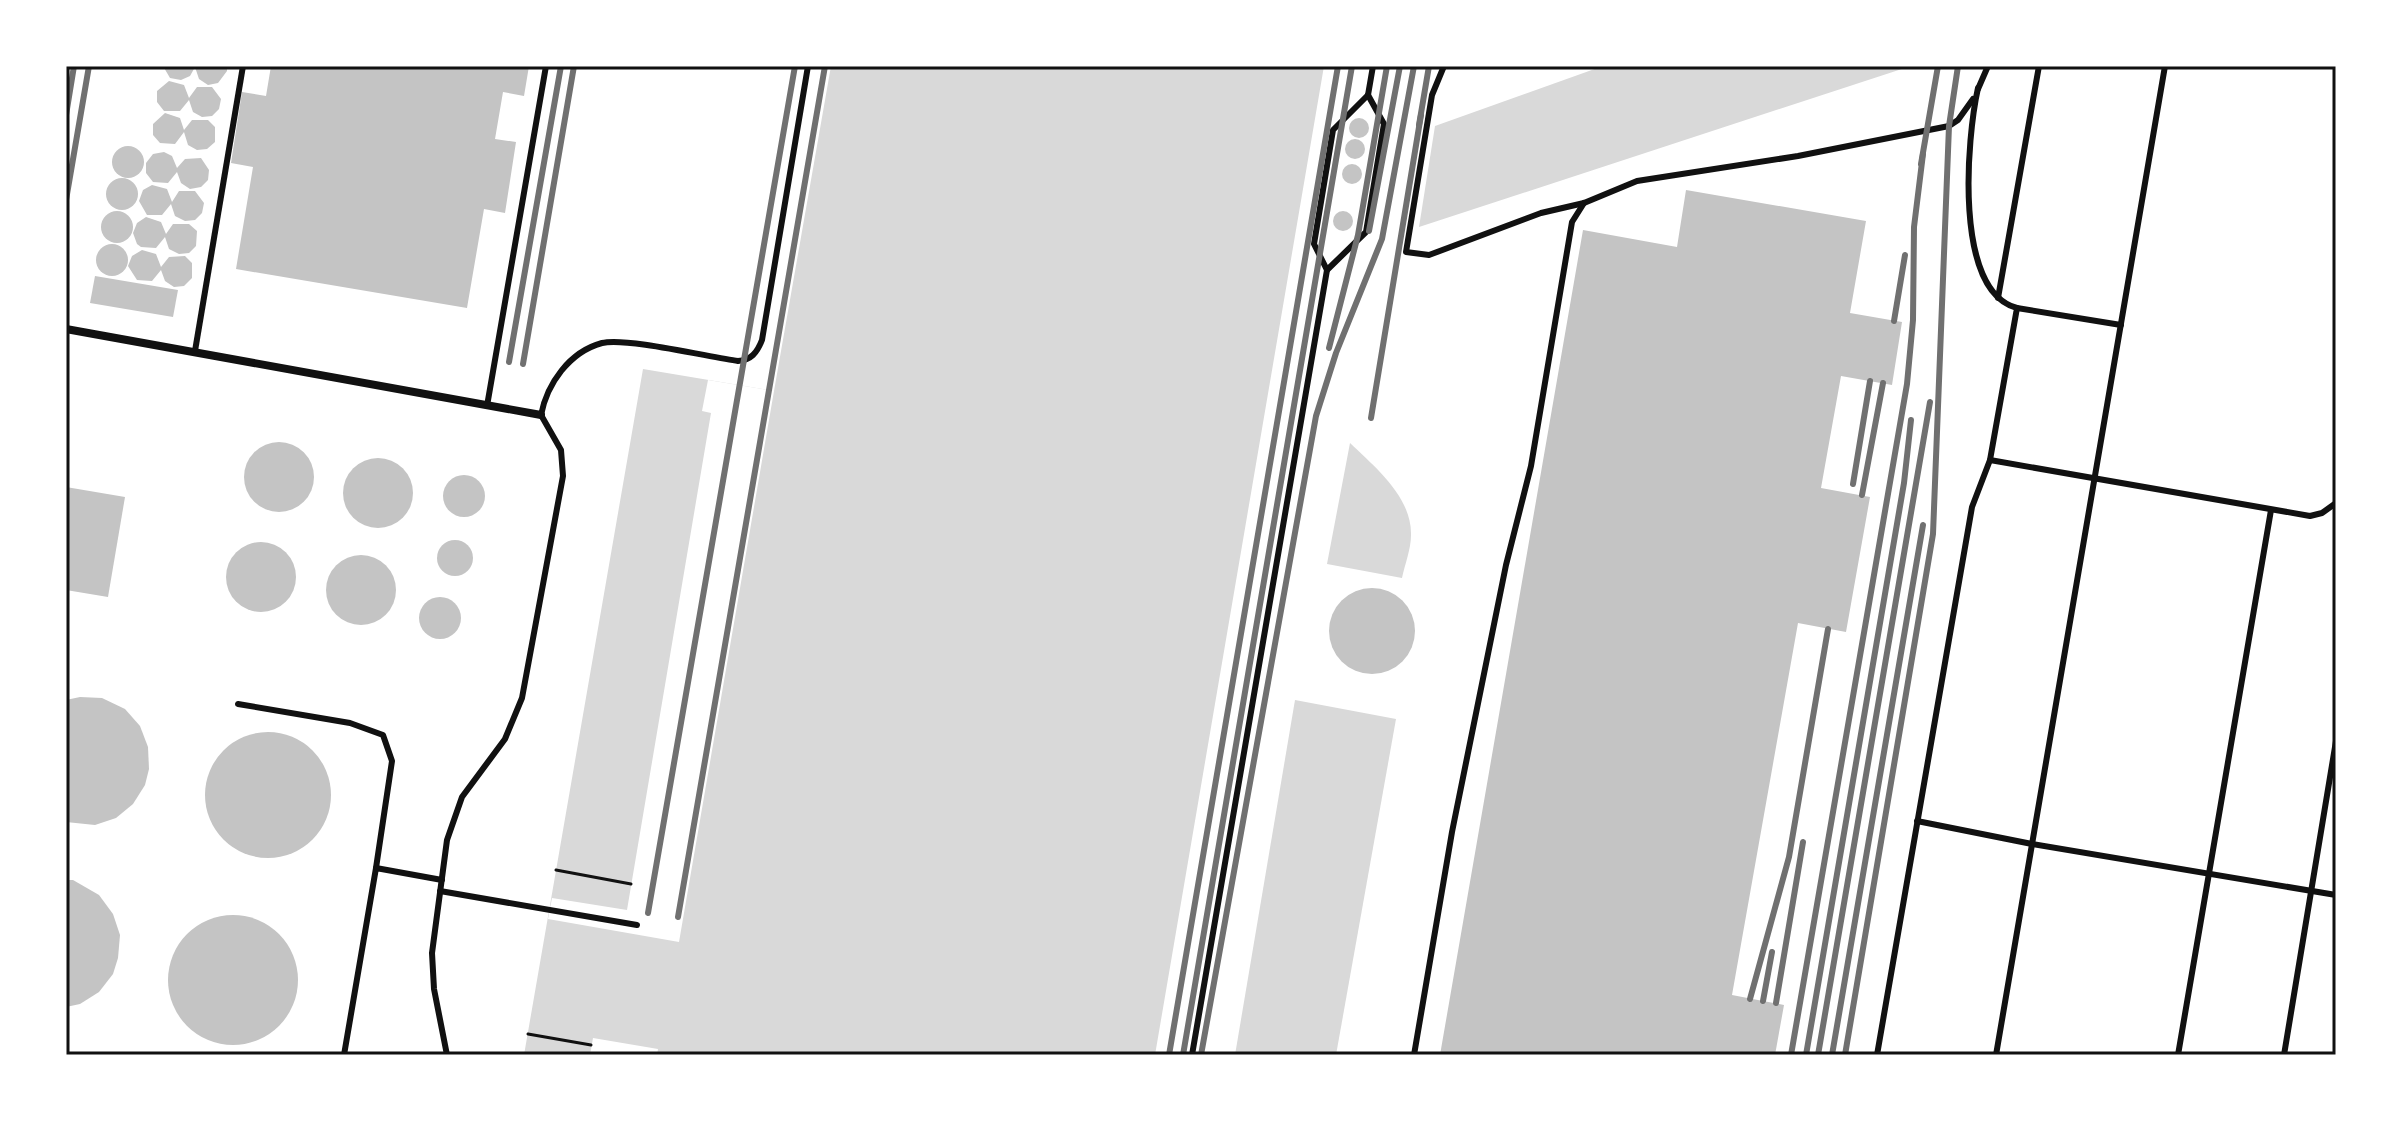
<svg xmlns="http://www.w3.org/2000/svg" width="2402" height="1121" font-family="'Archivo Narrow',sans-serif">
  <rect width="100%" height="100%" fill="#fff"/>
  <g fill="#d9d9d9">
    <path d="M831,66H1324L1155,1055H524L643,369L774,391Z"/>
    <path d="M1603,66H1911L1419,227L1435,126Z"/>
    <path d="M1350,443C1375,467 1412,497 1411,535C1411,549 1405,564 1402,578L1327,564Z"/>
    <path d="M1295,700L1396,719L1336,1055H1235Z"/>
  </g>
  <g fill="#fff">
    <path d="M708,380L774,391L679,942L548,919L552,898L627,910L711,413L702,411Z"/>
    <path d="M593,1038L658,1049L657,1055H590Z"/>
  </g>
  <g fill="#c4c4c4">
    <path d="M163,66H227V71L218,83L208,85L199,79L195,67L190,76L181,80L170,78Z"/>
    <path d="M271,66H529L524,96L503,92L495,139L516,142L505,213L484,209L467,308L236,269L253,167L231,163L242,92L266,96Z"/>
    <path d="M169,81L184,85L189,98L197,87H212L221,99L219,109L212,116L202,117L193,112L189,100L180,111H164L157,102V91Z"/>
    <path d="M165,113L180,118L184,130L192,120H208L215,127V142L207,149L197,150L188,145L184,132L175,144L160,143L153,135V124Z"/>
    <circle cx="1359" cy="128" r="10"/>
    <circle cx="1355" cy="149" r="10"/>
    <circle cx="128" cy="162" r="16"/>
    <path d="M164,152L172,156L177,168L185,159L201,158L209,170L208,180L201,187L190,189L181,183L177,172L168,183L153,182L146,173V163L153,154Z"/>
    <circle cx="1352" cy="174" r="10"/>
    <circle cx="122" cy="194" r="16"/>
    <path d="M152,185L167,189L172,202L179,191H195L204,203L202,213L195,220L185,221L175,216L171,204L162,215H147L139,201L143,190Z"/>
    <path d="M1686,190L1866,221L1850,313L1902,322L1892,385L1841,376L1821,488L1870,497L1846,632L1798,623L1732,995L1784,1005L1775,1055H1440L1583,230L1677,247Z"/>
    <circle cx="117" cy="227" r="16"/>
    <circle cx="1343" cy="221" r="10"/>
    <path d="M146,217L161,222L166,234L173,224H189L197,231L196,246L189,253L179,254L169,249L165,237L156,248L141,247L137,244L133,233L137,223Z"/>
    <circle cx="112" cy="260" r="16"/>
    <path d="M142,250L156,254L161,267L169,257L185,256L192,263V278L184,286L174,287L165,281L161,270L152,281L137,280L128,266L132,256Z"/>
    <path d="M95,276L178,290L173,317L90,303Z"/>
    <circle cx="279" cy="477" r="35"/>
    <circle cx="378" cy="493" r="35"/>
    <circle cx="464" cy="496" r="21"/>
    <path d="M66,487L125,497L108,597L66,590Z"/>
    <circle cx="455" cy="558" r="18"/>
    <circle cx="261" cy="577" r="35"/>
    <circle cx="361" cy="590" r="35"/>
    <circle cx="1372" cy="631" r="43"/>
    <circle cx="440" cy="618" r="21"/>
    <path d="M80,697L102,698L125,709L140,726L148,747L149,769L145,785L133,804L116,818L95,825L66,822V700Z"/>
    <circle cx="268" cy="795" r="63"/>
    <path d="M66,880H73L99,895L113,914L120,935L118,958L113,974L99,992L80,1004L66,1007Z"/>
    <circle cx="233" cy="980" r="65"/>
  </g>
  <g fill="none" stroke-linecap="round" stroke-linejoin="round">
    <g stroke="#111" stroke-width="3">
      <path d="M556,870L631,884"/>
      <path d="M528,1034L591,1045"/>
    </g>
    <g stroke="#111" stroke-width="6">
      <path d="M1444,66L1432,95L1406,252L1429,255L1541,213L1584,203L1637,181L1798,156L1949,126L1958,120L1973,99"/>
      <path d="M1978,89L1988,66"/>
      <path d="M1327,270L1366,232L1384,124L1368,95"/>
      <path d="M1998,298L2039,66"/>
      <path d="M2017,308L2121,325"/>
      <path d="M195,351L243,66"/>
      <path d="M487,406L546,66"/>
      <path d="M1990,460L2310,516L2322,513L2336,503"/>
      <path d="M238,704L350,723L383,735L392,761L376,868"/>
      <path d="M1917,821L2032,844L2336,895"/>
      <path d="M440,891L637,925"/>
      <path d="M344,1055L376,868L442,880"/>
      <path d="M447,1055L434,989L432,953L447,840L462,797L505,739L522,698L563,476L561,450L541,415C547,384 569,352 602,343C625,337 709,357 738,361C751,360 757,353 762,340L808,66"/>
      <path d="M1192,1055L1327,270L1314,244L1333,130L1368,95L1373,66"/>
      <path d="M1414,1055L1452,832L1506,565L1531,466L1572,222L1584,203"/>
      <path d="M1877,1055L1972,507L1990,460L2017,308C1953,291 1967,137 1978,88"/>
      <path d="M1996,1055L2165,66"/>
      <path d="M2178,1055L2271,510"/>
      <path d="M2284,1055L2336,741"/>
    </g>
    <path stroke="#111" stroke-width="8" d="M66,329L541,415"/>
    <g stroke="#707070" stroke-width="6">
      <path d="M66,115L74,66"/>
      <path d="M1419,125L1429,66"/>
      <path d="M1921,164L1938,66"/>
      <path d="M66,200L89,66"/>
      <path d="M1369,231L1400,66"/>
      <path d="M1894,321L1905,255"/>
      <path d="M1329,348L1358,235L1387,66"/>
      <path d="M509,362L561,66"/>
      <path d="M523,364L574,66"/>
      <path d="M1371,418L1421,115"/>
      <path d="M1853,484L1870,381"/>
      <path d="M1862,495L1883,383"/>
      <path d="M648,913L795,66"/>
      <path d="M678,917L825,66"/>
      <path d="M1750,999L1789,857L1828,629"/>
      <path d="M1763,1001L1772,952"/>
      <path d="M1776,1003L1803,842"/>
      <path d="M1169,1055L1338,66"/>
      <path d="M1183,1055L1352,66"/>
      <path d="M1201,1055L1316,416L1336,353L1382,239L1414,66"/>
      <path d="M1791,1055L1907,384L1913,320L1914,227L1923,154"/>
      <path d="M1806,1055L1904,483L1911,420"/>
      <path d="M1818,1055L1930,402"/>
      <path d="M1832,1055L1923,525"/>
      <path d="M1845,1055L1933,534L1949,126L1958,66"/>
    </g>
  </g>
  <rect width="2402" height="1121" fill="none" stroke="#ffffff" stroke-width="136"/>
  <rect x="68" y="68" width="2266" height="985" fill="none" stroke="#111" stroke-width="3"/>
</svg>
